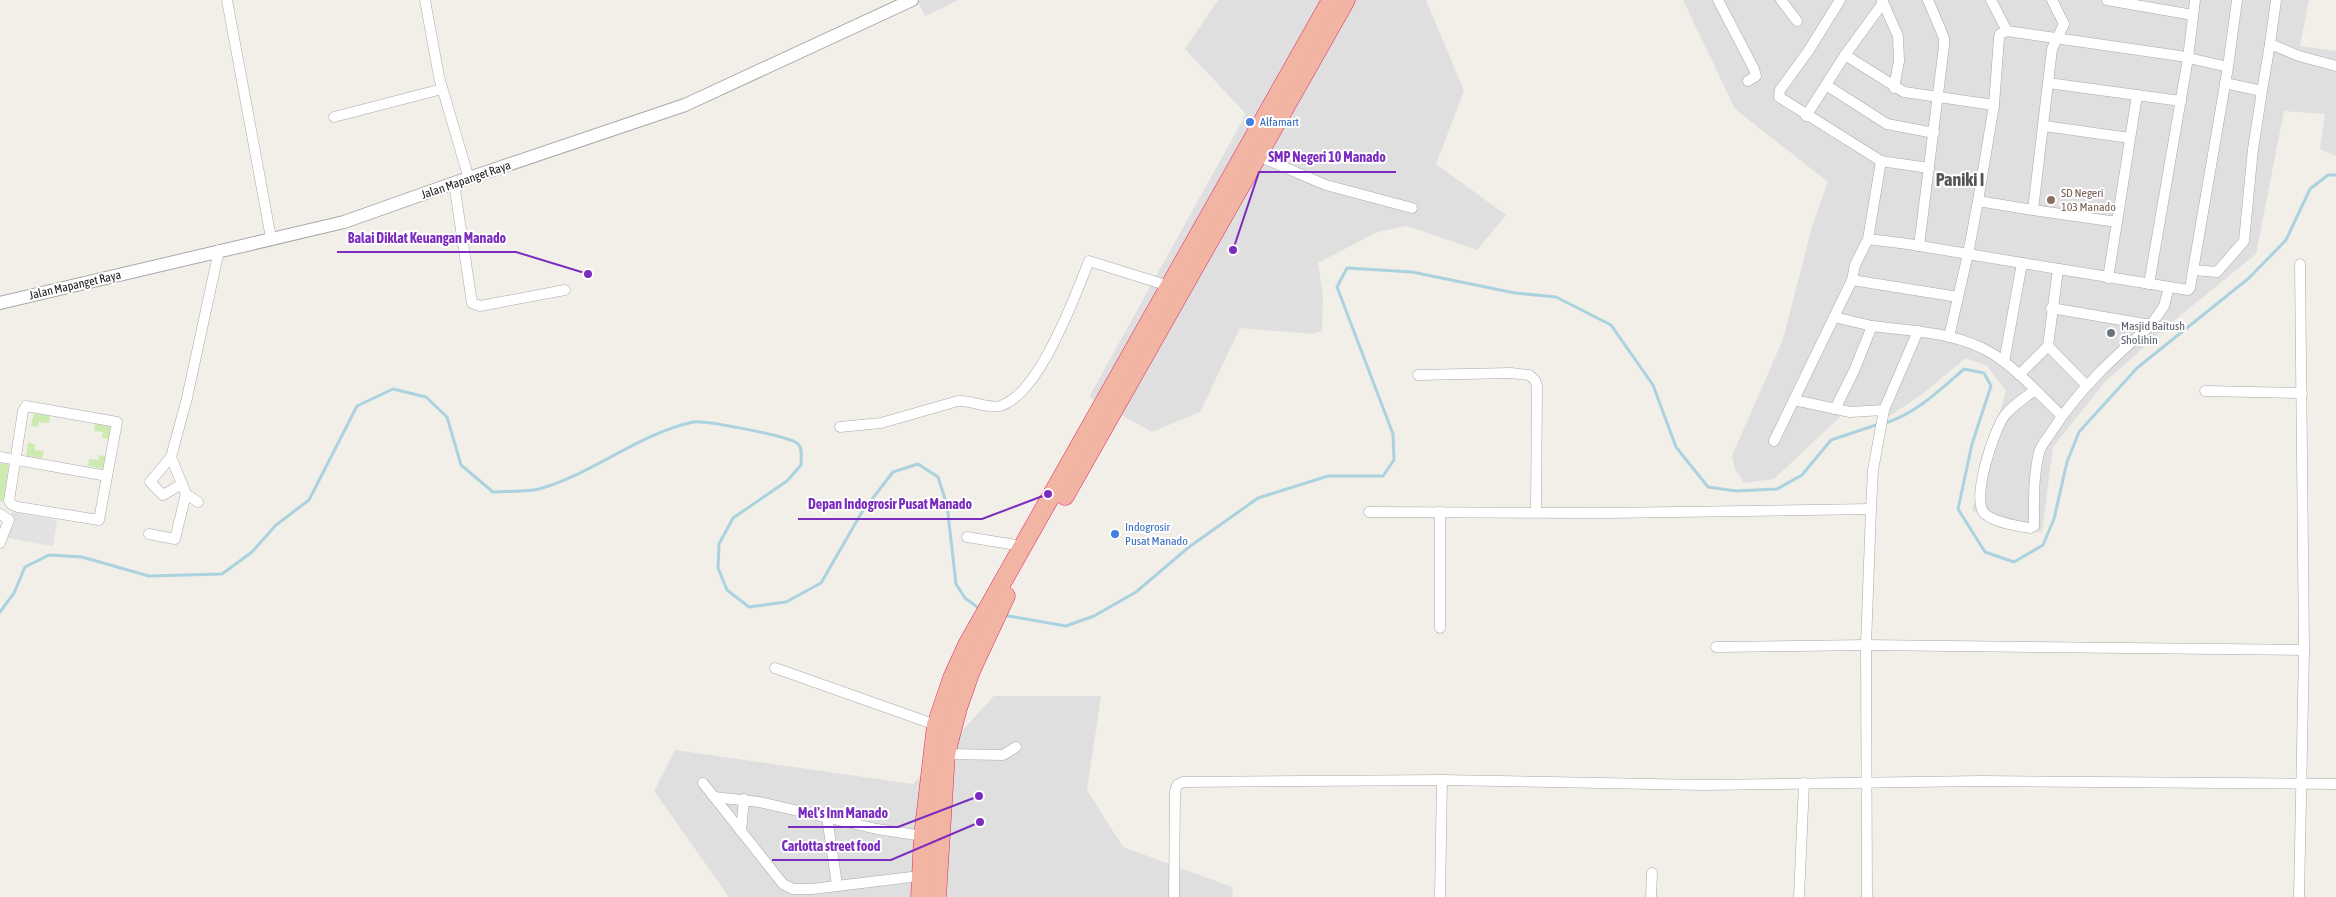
<svg xmlns="http://www.w3.org/2000/svg" width="2336" height="897" font-family="'Asap Condensed',sans-serif">
  <rect width="100%" height="100%" fill="#f2efe9"/>
  <g fill="#e0dfdf">
    <path d="M917,0H959L925,16Z"/>
    <path d="M1218,0H1426L1464,91L1436,164L1506,215L1477,250L1407,226L1377,232L1318,263L1323,297L1322,331L1312,334L1240,328L1200,412L1152,432L1089,397L1246,114L1185,49Z"/>
    <path d="M1683,0H2309L2300,46L2336,51V156L2320,149L2325,114L2284,111L2256,254L2176,319L2105,382L2053,447L2042,532L2010,530L1972,510L2006,391L1987,366L1966,358L1921,395L1891,415L1843,414L1774,479L1744,483L1735,469L1732,456L1783,339L1813,223L1828,182L1735,109Z"/>
    <path d="M994,696H1101L1087,790L1123,847L1232,887L1233,897H729L654,791L675,750L913,784Z"/>
  </g>
  <g fill="#cdebb0">
    <path d="M34,413L50,416L49,423L39,422L38,427L31,426Z"/>
    <path d="M95,424L111,426L109,439L102,438L103,432L94,431Z"/>
    <path d="M28,443L35,444V450L44,451L42,458L26,456Z"/>
    <path d="M99,455L106,456L104,469L88,466L89,459L98,460Z"/>
    <path d="M0,463L9,465L3,502L0,501Z"/>
  </g>
  <path fill="#e2e2e2" d="M12,512L57,520L53,546L7,538Z"/>
  <g fill="none" stroke-linecap="round" stroke-linejoin="round">
    <g stroke="#aad3df" stroke-width="3">
      <path d="M1885,423C1914,415 1941,389 1964,369L1984,373L1991,386L1972,444L1958,509L1985,552L2014,562L2043,545L2054,519L2067,462L2079,432L2137,368L2249,278L2286,240L2310,189L2328,175H2336"/>
      <path d="M0,612L14,593L25,567L49,555L82,557L149,576L222,574L252,552L276,525L309,500L357,406L393,389L426,397L447,417L461,465L493,492C508,491 525,492 539,489C593,474 638,434 693,422C705,420 787,436 797,443C803,447 801,458 801,465L787,481L733,518L719,544L718,568L727,590L749,607L786,602L821,583L862,512L893,472L918,464L938,477L947,505L956,584L965,598L980,609"/>
      <path d="M1003,615L1066,626L1094,616L1136,592L1189,547L1258,498L1328,476H1383L1394,460L1393,434L1337,287L1347,268L1412,272L1515,293L1556,297L1611,325L1653,385L1676,447L1708,487L1736,491L1777,489L1802,475L1831,440L1879,424"/>
    </g>
    <g stroke="#a9a9a9" stroke-width="11">
      <g id="minor">
        <path d="M227,0L271,238"/>
        <path d="M425,0L439,77L469,179"/>
        <path d="M1718,0L1754,69L1756,76L1748,81"/>
        <path d="M1781,0L1797,21"/>
        <path d="M1840,0L1809,50L1780,90L1779,97L1881,161L1929,168"/>
        <path d="M1882,0L1898,36L1899,61L1894,88"/>
        <path d="M1991,0L2007,31L2180,56L2228,67"/>
        <path d="M2052,0L2064,24L2052,49L2033,210L2117,222L2108,278"/>
        <path d="M2107,0L2193,15"/>
        <path d="M2276,0L2270,44L2299,56L2336,66"/>
        <path d="M1845,55L1883,3"/>
        <path d="M2048,83L2181,101"/>
        <path d="M2225,83L2262,91L2270,44"/>
        <path d="M1826,85L1887,124L1934,133"/>
        <path d="M1806,116L1845,55L1904,92L1994,105L1999,38L2000,34L2007,31"/>
        <path d="M334,117L442,89"/>
        <path d="M2044,126L2130,138"/>
        <path d="M1258,156L1326,185L1412,208"/>
        <path d="M454,183L472,303L480,306L565,290"/>
        <path d="M1978,201L1994,105"/>
        <path d="M2117,222L2137,95"/>
        <path d="M1868,239L1881,161"/>
        <path d="M1919,246L1944,46V38L1928,0"/>
        <path d="M2058,269L2048,346L2086,385"/>
        <path d="M2194,270L2217,272L2244,241L2253,149L2262,91"/>
        <path d="M1852,280L1958,297"/>
        <path d="M2149,284L2188,58L2195,0"/>
        <path d="M2051,308L2151,325L2164,306L2169,287"/>
        <path d="M1834,317L1872,326L1854,371L1835,409"/>
        <path d="M1872,326C1911,331 1958,332 1993,354C2018,370 2040,395 2062,416"/>
        <path d="M1949,337L1968,254L2022,263"/>
        <path d="M2004,362L2022,263L2188,290L2190,288L2228,67L2237,0"/>
        <path d="M1418,375L1511,373L1529,375L1535,380L1537,386L1536,511"/>
        <path d="M2019,375L2048,346"/>
        <path d="M2035,390C2025,398 2013,405 2005,415C1994,429 1970,501 1985,514C1996,523 2017,526 2030,528L2034,526C2034,502 2033,477 2039,453C2040,446 2048,438 2052,431C2079,389 2114,357 2151,325"/>
        <path d="M2205,391L2302,393"/>
        <path d="M1794,400L1850,412L1884,410L1918,331"/>
        <path d="M26,406L117,422L99,520L18,507L12,505L9,501L23,411Z"/>
        <path d="M840,427L881,423L958,401C972,400 987,409 1000,406C1039,395 1075,296 1089,261L1169,286"/>
        <path d="M1774,441L1852,280L1855,265L1868,239L1908,244L1968,254L1978,201L2033,210"/>
        <path d="M0,457L107,476"/>
        <path d="M171,457L150,482L163,495L182,484"/>
        <path d="M186,494L171,457L187,398L219,250"/>
        <path d="M1871,509L1873,470L1884,410"/>
        <path d="M1369,512L1608,513L1871,509L1866,645L1867,897"/>
        <path d="M0,514L9,520L0,543"/>
        <path d="M149,534L175,539L186,494L198,502"/>
        <path d="M967,537L1023,546"/>
        <path d="M1440,628V512"/>
        <path d="M1716,647L1866,645L2304,650"/>
        <path d="M775,668L936,725"/>
        <path d="M946,754L1003,755L1016,747"/>
        <path d="M1442,780L1702,785L1981,781L2336,784"/>
        <path d="M703,783L783,884L793,889H812L920,876"/>
        <path d="M714,797L759,802L877,829L923,836"/>
        <path d="M827,817L837,885"/>
        <path d="M741,831L744,799"/>
        <path d="M1174,897L1175,792L1177,785L1183,782L1442,780L1440,897"/>
        <path d="M1651,897L1652,873"/>
        <path d="M1799,897L1804,783"/>
        <path d="M2299,897L2304,650L2300,264"/>
      </g>
    </g>
    <g stroke="#a9a9a9" stroke-width="14">
      <path id="tertiary" d="M0,303L344,222L454,183L685,105L912,0"/>
    </g>
    <g stroke="#dc2a67" stroke-width="19">
      <g id="trunk">
        <path d="M1065,496L1346,0"/>
        <path d="M920,897L923,836L936,725L952,678L967,645L1331,0"/>
        <path d="M937,897L946,754L958,708L971,671L1006,596"/>
      </g>
    </g>
    <use href="#minor" stroke="#fff" stroke-width="10"/>
    <use href="#tertiary" stroke="#fff" stroke-width="12"/>
    <use href="#trunk" stroke="#f2b4a3" stroke-width="18"/>
  </g>
  <g fill="#3f7fe0" stroke="#fff" stroke-width="2">
    <circle cx="1250" cy="122" r="5"/>
    <circle cx="1115" cy="534" r="5"/>
  </g>
  <circle fill="#8d6e63" stroke="#fff" stroke-width="2" cx="2051" cy="200" r="5"/>
  <circle fill="#6b7280" stroke="#fff" stroke-width="2" cx="2111" cy="333" r="5"/>
  <g text-anchor="middle" stroke-width="4" stroke-linejoin="round" paint-order="stroke">
    <g font-size="12" fill="#366cbe" stroke="#fff" text-anchor="start">
      <text x="1260" y="126">Alfamart</text>
      <text x="1125" y="531">Indogrosir<tspan x="1125" dy="14">Pusat Manado</tspan></text>
    </g>
    <g font-size="12" fill="#222" stroke="#fff">
      <text transform="translate(466 180) rotate(-19)" y="4">Jalan Mapanget Raya</text>
      <text transform="translate(75 285) rotate(-13)" y="4">Jalan Mapanget Raya</text>
    </g>
    <g font-size="12" fill="#785e54" stroke="#fff" text-anchor="start">
      <text x="2061" y="197">SD Negeri<tspan x="2061" dy="14">103 Manado</tspan></text>
    </g>
    <g font-size="12" fill="#5b616d" stroke="#fff" text-anchor="start">
      <text x="2121" y="330">Masjid Baitush<tspan x="2121" dy="14">Sholihin</tspan></text>
    </g>
    <g font-size="18" font-weight="bold" fill="#555" stroke="#fff">
      <text x="1960" y="186">Paniki I</text>
    </g>
  </g>
  <path fill="none" stroke="#7b2cbf" stroke-width="2" d="M1233 250L1259 172H1396M588 274L516 252H337M1048 494L982 519H798M979 796L898 827H788M980 822L891 860H772"/>
  <g fill="#7b2cbf" stroke="#fff" stroke-width="2">
    <circle cx="1233" cy="250" r="5"/>
    <circle cx="588" cy="274" r="5"/>
    <circle cx="1048" cy="494" r="5"/>
    <circle cx="979" cy="796" r="5"/>
    <circle cx="980" cy="822" r="5"/>
  </g>
  <g font-size="14" text-anchor="middle" font-weight="bold" fill="#7b2cbf" stroke="#fff" stroke-width="4" stroke-linejoin="round" paint-order="stroke">
    <text x="1327" y="162">SMP Negeri 10 Manado</text>
    <text x="427" y="243">Balai Diklat Keuangan Manado</text>
    <text x="890" y="509">Depan Indogrosir Pusat Manado</text>
    <text x="843" y="818">Mel's Inn Manado</text>
    <text x="831" y="851">Carlotta street food</text>
  </g>
</svg>
